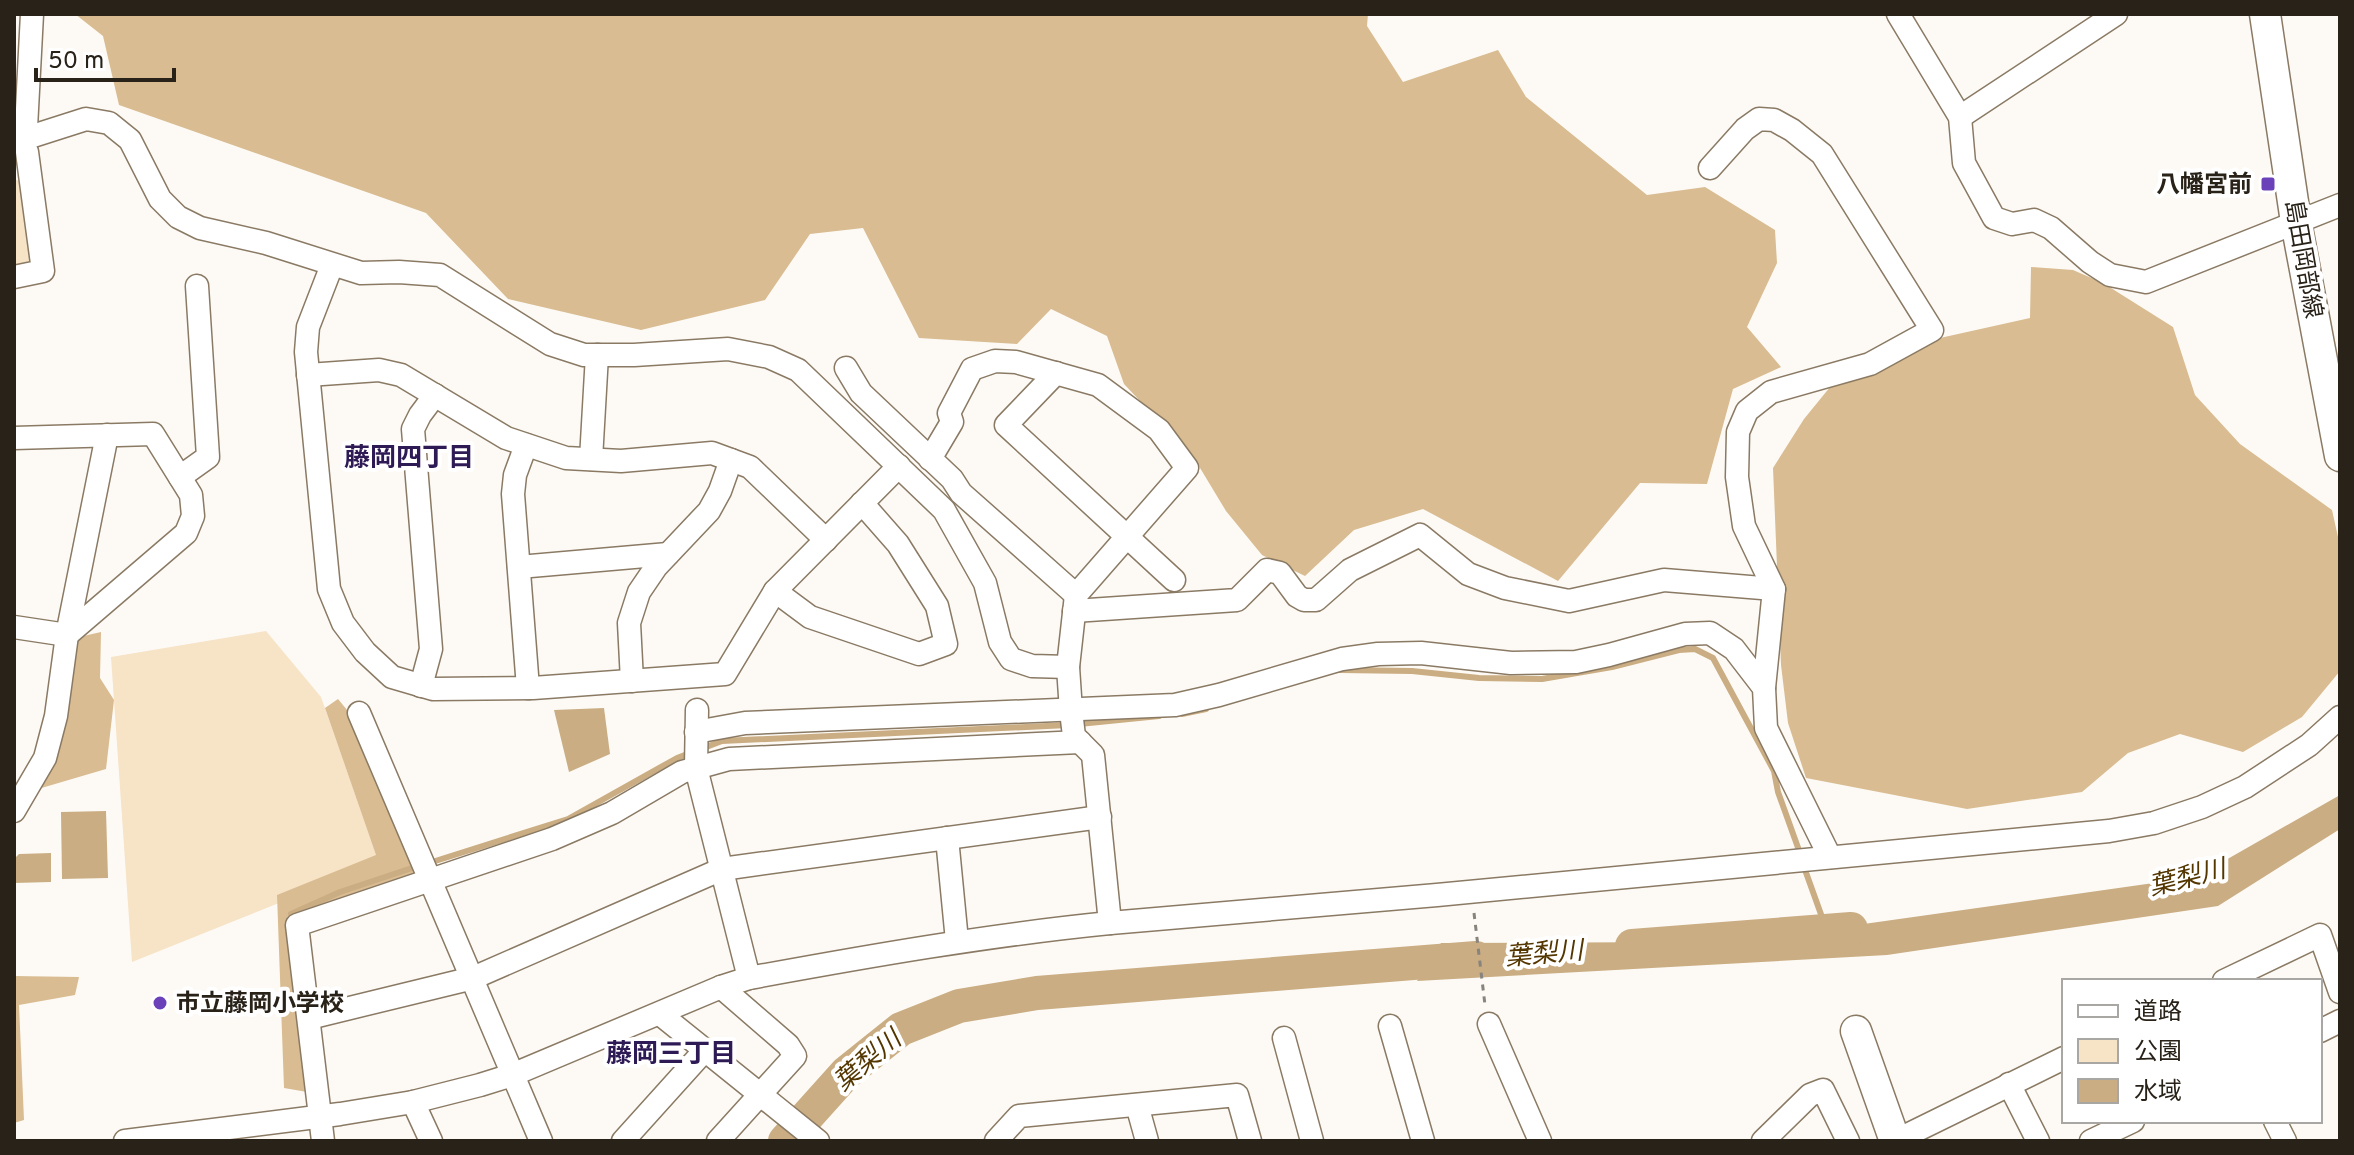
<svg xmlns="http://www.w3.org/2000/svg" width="2354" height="1155" font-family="Overpass,'Noto Sans JP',sans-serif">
  <rect width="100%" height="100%" fill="#fdfaf5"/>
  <g fill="#f7e3c6">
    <path d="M14,179L22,182L43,269L14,273Z"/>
    <path d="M266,631L321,697L379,863L132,962L111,657Z"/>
  </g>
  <g fill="#d9bc91">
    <path d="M75,14H1368L1367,26L1403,82L1498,50L1526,97L1647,195L1705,187L1775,230L1777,263L1747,327L1781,367L1733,389L1707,484L1640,483L1558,581L1423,509L1354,530L1305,576L1262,555L1226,511L1194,458L1124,384L1107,336L1051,309L1017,344L919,338L863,228L810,234L765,300L641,330L508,299L426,213L119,105L103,36Z"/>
    <path d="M2031,267L2073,270L2103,283L2173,327L2195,395L2240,444L2332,510L2340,546V671L2302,717L2243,752L2180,734L2128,753L2082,792L1967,809L1806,778L1788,723L1781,665L1773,468L1804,419L1848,365L1940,338L2030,318Z"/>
    <path d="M101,632L100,678L114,700L106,769L38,789L66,640Z"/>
    <path d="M338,699L352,716L418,878L297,925L307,1092L284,1088L277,895L376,855L325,708Z"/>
    <path d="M14,976L79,977L75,995L19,1005L24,1120L14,1123Z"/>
  </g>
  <g fill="#caad83">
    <path d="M604,708L610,754L569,772L554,710Z"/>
    <path d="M2340,795V829L2218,906L1887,955L1417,981L1441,943L1679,942L1807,932L2196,877Z"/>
    <path d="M106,811L108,878L62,879L61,812Z"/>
    <path d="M51,853V882L14,883V859L19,854Z"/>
  </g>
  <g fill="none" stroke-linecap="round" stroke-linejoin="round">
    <g stroke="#caad83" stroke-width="6">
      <path d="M1340,670L1412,671L1479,678L1542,679L1612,667L1679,650L1695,649L1713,658L1774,771L1778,792L1801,856"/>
      <path d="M1182,714L1206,709"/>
      <path d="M1079,724L1159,716"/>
      <path d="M701,749L722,741L1068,725"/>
      <path d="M429,863L568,819L677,758L690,753"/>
      <path d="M1804,867L1827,931"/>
      <path d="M291,914L340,892L418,866"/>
    </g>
    <g stroke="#caad83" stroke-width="34">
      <path d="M1632,946L1851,929"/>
      <path d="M785,1141L846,1073L901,1029L959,1006L1037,993L1476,958"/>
    </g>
    <g stroke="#8a7a64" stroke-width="25">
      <g id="street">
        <path d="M1898,14L1960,117L1964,163L1994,218L2012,224L2034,220L2051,228L2090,262L2110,275L2146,282L2340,205"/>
        <path d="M1960,117L2116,14"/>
        <path d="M26,128L32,14"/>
        <path d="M14,142L86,119L109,123L130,140L160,199L178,217L200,228L266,243L361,273L399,272L440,275L550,344L584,355H634L728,349L769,357L798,370L944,510L985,583L1000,642L1011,659L1032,666L1068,667"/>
        <path d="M1710,168L1745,129L1759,119L1774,120L1792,130L1822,154L1932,330L1870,364L1771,392L1747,411L1738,432L1737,477L1744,526L1774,589L1764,688"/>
        <path d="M332,265L308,327L306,352L329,589L343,623L365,652L392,677L433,689L533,688L725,674L775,591L899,466"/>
        <path d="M14,277L43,271L27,152"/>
        <path d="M846,368L861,393L952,479L961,493L1076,595"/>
        <path d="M1056,373L1006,425L1174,580"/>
        <path d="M308,375L379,370L401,375L506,438L566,458L621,461L712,453L750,467L826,540"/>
        <path d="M14,438L153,434L191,495L193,516L186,533L67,635L14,627"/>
        <path d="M526,445L515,475L513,494L528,688"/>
        <path d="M591,459L597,355"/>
        <path d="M930,459L952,422L949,413L972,369L995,361L1016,362L1098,385L1159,430L1187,468L1076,595L1068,667L1071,711L1074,736L1093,755L1110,923"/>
        <path d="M180,477L208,457L197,286"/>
        <path d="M519,567L668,554"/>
        <path d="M775,591L810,617L919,654L946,644L937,606L898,544L862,503"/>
        <path d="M1074,611L1237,600L1267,570L1280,573L1297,596L1304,600H1316L1350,570L1420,535L1468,574L1505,588L1569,601L1664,580L1774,589"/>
        <path d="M632,681L629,623L639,592L656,567L709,511L720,491L731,460"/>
        <path d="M421,686L431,649L413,429L420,415L435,395"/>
        <path d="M697,710L696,768L749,978"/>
        <path d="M359,713L541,1141"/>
        <path d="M696,732L745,723L1175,705L1219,695L1342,659L1378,654L1421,653L1511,663L1576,662L1609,655L1685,634L1710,633L1734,649L1764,688L1766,728L1830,857"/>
        <path d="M14,811L45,758L56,716L67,635L107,435"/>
        <path d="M947,838L957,941"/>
        <path d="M2224,981L2320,935L2340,992"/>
        <path d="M660,1014L818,1141"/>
        <path d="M309,1018L473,978L722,869L1100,817"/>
        <path d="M1489,1024L1540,1141"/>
        <path d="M1390,1026L1423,1141"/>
        <path d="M2320,1031L2340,1021"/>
        <path d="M1284,1038L1312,1141"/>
        <path d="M2009,1084L2038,1141"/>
        <path d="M413,1102L431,1141"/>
        <path d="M1137,1105L1147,1141"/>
        <path d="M2275,1121L2285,1141"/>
        <path d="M125,1141L340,1114L413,1102L480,1085L512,1075L721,987L749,978C869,956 989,935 1110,923L1437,895L2109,831L2154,823L2202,807L2245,787L2309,745L2340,717"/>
        <path d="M323,1141L297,925L552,839L612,813L682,772L729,759L1080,742"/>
        <path d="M623,1141L705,1050"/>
        <path d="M718,1141L795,1056L788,1045L721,987"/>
        <path d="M996,1141L1019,1116L1237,1095L1250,1141"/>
        <path d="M1763,1141L1810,1095L1823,1090L1848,1141"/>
        <path d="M1895,1141L2064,1058"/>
        <path d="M2091,1141L2133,1121"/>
      </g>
    </g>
    <g stroke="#8a7a64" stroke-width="33">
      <g id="secondary">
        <path d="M2265,14L2296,222L2340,456"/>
        <path d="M1856,1031L1895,1141"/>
      </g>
    </g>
    <path stroke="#88837c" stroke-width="3" stroke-dasharray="6 6" stroke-linecap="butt" d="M1474,913L1485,1005"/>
    <use href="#street" stroke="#fff" stroke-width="22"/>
    <use href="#secondary" stroke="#fff" stroke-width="30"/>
  </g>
  <g fill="#6a41b9" stroke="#fff" stroke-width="3">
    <rect x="2260" y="176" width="16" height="16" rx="4"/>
    <circle cx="160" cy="1003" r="8"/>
  </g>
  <g text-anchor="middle" stroke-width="8" stroke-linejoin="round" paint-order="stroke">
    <g font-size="24" font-weight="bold" fill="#282218" stroke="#fff" text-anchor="end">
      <text x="2252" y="192">八幡宮前</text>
      <text x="176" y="1011" text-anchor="start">市立藤岡小学校</text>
    </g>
    <g font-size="24" fill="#282218" stroke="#fff">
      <text transform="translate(2304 259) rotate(80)" y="8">島田岡部線</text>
    </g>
    <g font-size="26" font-weight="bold" fill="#2e1a54" stroke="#fff">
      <text x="409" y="466">藤岡四丁目</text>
      <text x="671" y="1062">藤岡三丁目</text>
    </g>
    <g font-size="26" font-style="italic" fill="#533600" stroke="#fff">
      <text transform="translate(2187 877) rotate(-14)" y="9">葉梨川</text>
      <text transform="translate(1544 953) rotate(-5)" y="9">葉梨川</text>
      <text transform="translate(867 1060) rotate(-40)" y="9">葉梨川</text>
    </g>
  </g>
  <rect width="2354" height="1155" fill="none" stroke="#282218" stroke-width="32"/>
  <rect x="2062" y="979" width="260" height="144" fill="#ffffff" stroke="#a9a7a3" stroke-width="2"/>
  <rect x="2078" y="1005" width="40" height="12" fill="#ffffff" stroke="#a9a7a3" stroke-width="2"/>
  <text x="2134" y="1019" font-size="24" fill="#282218">道路</text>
  <rect x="2078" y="1039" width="40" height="24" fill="#f7e3c6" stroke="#a9a7a3" stroke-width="2"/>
  <text x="2134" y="1059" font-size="24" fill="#282218">公園</text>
  <rect x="2078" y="1079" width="40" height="24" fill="#caad83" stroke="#a9a7a3" stroke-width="2"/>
  <text x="2134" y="1099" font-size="24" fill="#282218">水域</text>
  <path d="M36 68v12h138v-12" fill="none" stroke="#282218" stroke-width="4"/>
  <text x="48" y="68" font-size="24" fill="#282218" stroke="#ffffff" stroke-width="6" paint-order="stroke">50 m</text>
</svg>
